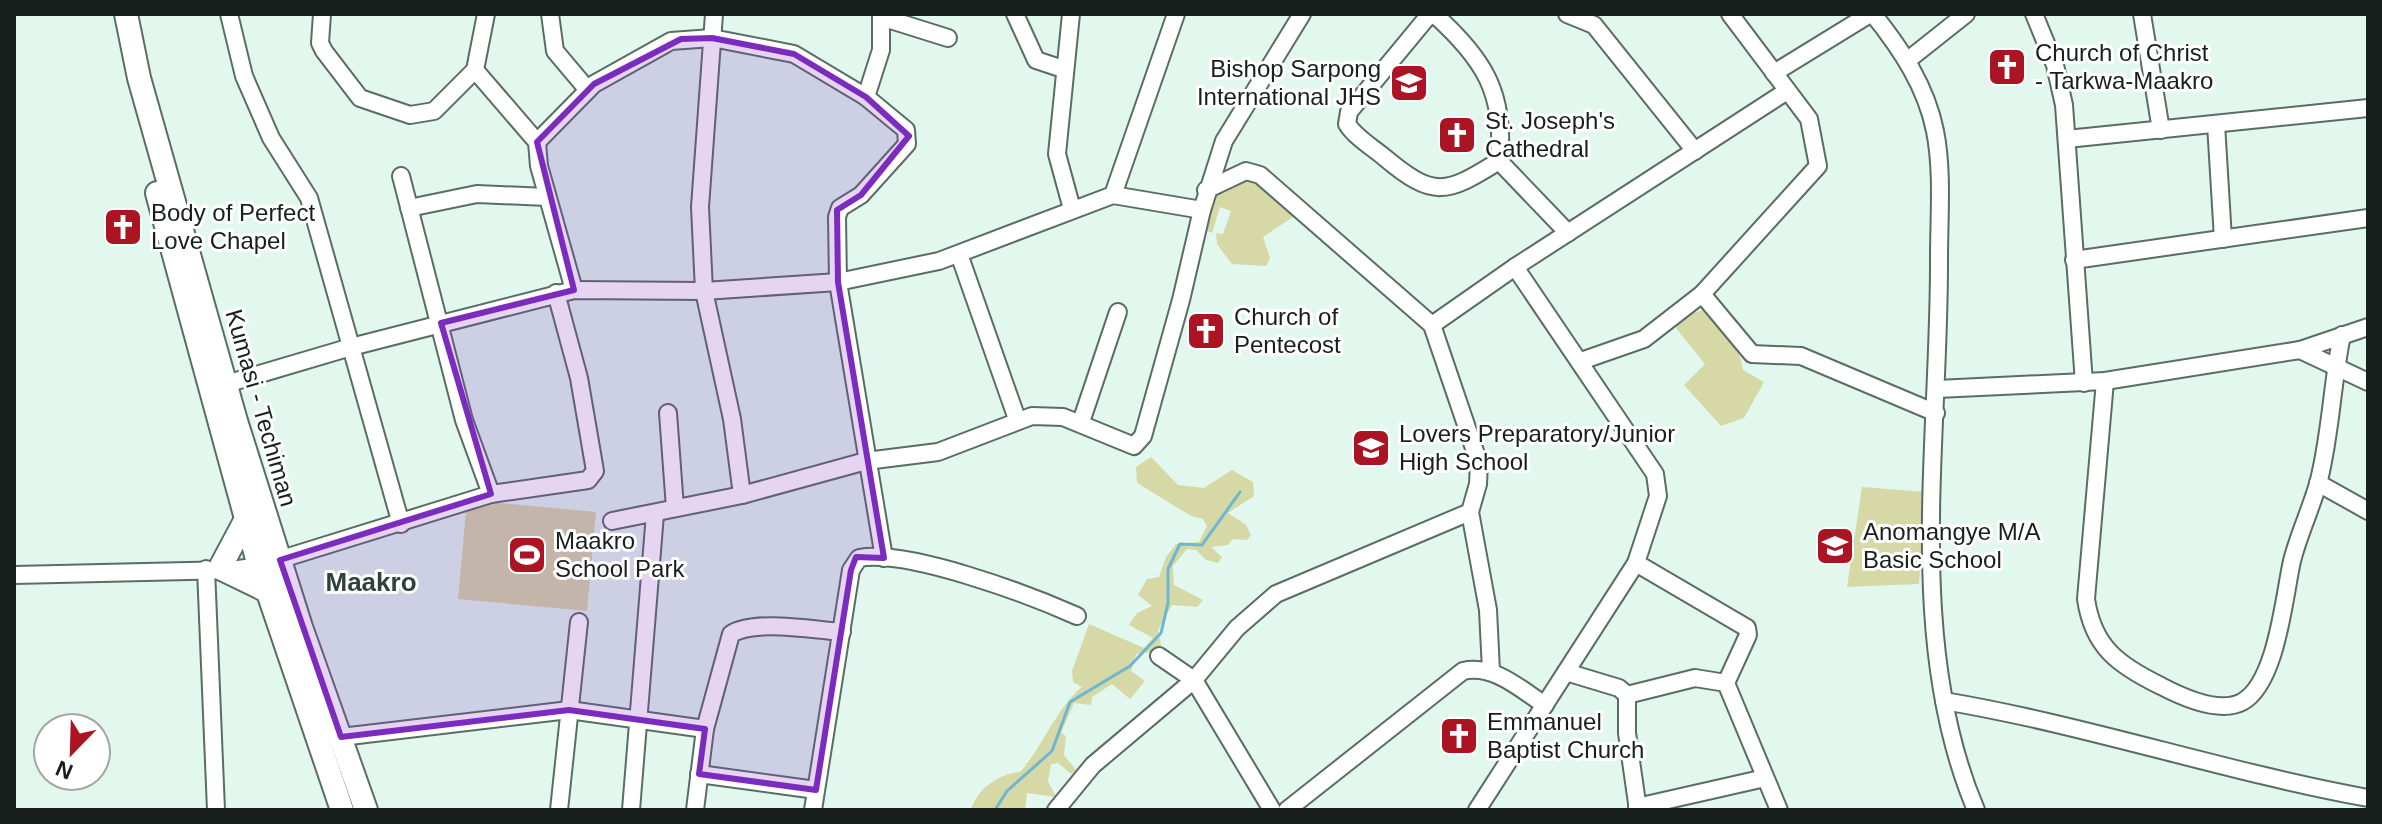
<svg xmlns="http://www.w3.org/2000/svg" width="2382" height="824" font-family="Helvetica,sans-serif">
  <rect width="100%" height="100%" fill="#e2f8ee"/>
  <g fill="#d6d8a6">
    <path d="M1254,177L1299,213L1263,237L1270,258L1266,266L1232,264L1217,244L1216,233L1223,234L1231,211L1220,207L1212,233L1203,229L1214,192Z"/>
    <path d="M1702,310H1710C1726,325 1740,348 1743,370L1764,382L1744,418L1721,426L1684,385L1705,364L1676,328L1677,320Z"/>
    <path d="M1151,457L1178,485L1204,488L1232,470L1253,482L1254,496L1228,513L1246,525L1251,535L1247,540L1233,539L1228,545L1211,547L1222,557L1218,563L1206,560L1196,550L1187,549L1173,566L1174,585L1203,600L1197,607L1172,605L1158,630L1162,650L1136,654L1131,671L1145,681L1130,699L1112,684L1092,697L1091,705L1074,703L1061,733L1066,736L1064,755L1076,770L1071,774L1058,763L1051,764L1048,781L1056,797L1027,793L1025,810H971C977,789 998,774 1020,772C1042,748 1057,707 1082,687L1073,682L1072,671L1089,624L1144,648L1153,638L1129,625L1137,613L1152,606L1138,595L1147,579L1159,577L1166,557L1176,544L1199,542L1207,526L1203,519L1191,516L1137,483L1136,467Z"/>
    <path d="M1862,487L1926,492L1919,584L1847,587Z"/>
    <path d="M467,500L596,512L587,611L458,599Z"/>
  </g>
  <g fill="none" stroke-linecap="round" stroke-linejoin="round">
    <path stroke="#6bb7d3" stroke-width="3" d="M995,810L1007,791L1052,751L1070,702L1130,666L1161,633L1168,603V569L1180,544L1202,545L1240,492"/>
    <g stroke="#5a6d65" stroke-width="20">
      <g id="minor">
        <path d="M229,14L244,76L271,138L309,198L401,524"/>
        <path d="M322,14L320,43L324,51L360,98L410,115L434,111L475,70"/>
        <path d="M486,14L475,70L537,142L539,166L574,290"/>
        <path d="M550,14L555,51L587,89"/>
        <path d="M714,14L700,207L704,291L732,419L742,495"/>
        <path d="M1015,14L1036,60L1063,69"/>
        <path d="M1071,14L1057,154L1072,209"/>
        <path d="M1430,14L1349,112L1347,124C1355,137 1372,147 1384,157C1434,199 1446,194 1499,161C1506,93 1483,58 1434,14"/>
        <path d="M1567,14L1594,25L1695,151"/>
        <path d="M1873,14C1901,49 1926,86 1935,131C1943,171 1939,216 1939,258C1940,438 1904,641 1976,810"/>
        <path d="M2034,14L2055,65L2064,105L2084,383"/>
        <path d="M2142,14L2161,130"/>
        <path d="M881,17L948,38"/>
        <path d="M1908,60L1966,14"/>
        <path d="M1774,73L1870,14"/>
        <path d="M866,97L881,50V14"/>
        <path d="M2216,124L2223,239"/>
        <path d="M2067,139L2368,108"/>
        <path d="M537,142L594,84L671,41L712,38L794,54L866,97L906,130L907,144L861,195L840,208L837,217L838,282L884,558"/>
        <path d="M1499,161L1568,233"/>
        <path d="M401,176L464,420L491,494L588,480L595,471L579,378L556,293"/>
        <path d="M1206,190L1246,171L1260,175L1432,325L1479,463L1478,484L1470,512L1488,610L1491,671"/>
        <path d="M1113,195L1176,14"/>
        <path d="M409,208L477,194L547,197"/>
        <path d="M959,254L1017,419"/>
        <path d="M2074,260L2368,218"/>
        <path d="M1702,294L1752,354L1801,356L1936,413"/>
        <path d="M1432,325L1515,267L1787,91"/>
        <path d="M2300,350L2368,382"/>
        <path d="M1581,361L1644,339L1702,294L1818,166L1809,119L1730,14"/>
        <path d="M2105,381L2086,599C2093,647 2118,665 2161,686C2182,697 2219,714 2242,702C2277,683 2284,596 2292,561C2299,533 2312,507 2319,480C2331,432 2332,383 2342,335"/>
        <path d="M226,384L351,347L574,290L704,291L838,282L939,261L1113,195L1202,210L1224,141L1302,14"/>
        <path d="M1937,389L2105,381L2300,350L2368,327"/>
        <path d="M668,413L675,508"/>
        <path d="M1081,422L1118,312"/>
        <path d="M2318,483L2368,511"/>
        <path d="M612,521L742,495L866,461L938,452L1032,416L1063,417L1134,446L1143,436L1181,300L1202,210"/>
        <path d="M1636,563L1747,628L1748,635L1726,683"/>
        <path d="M206,569L216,810"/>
        <path d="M14,575L232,570L259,566L491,494"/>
        <path d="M1159,656L1194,680L1272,810"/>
        <path d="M1566,672L1619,688L1627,695"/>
        <path d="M1627,695L1695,678L1726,683L1779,810"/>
        <path d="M1627,695V733L1638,810"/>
        <path d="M1944,701C2087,725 2225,772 2368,798"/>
        <path d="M705,729L731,634C755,619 813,630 842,632"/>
        <path d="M341,737L569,710L705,729L695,810"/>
        <path d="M699,774L816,790"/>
        <path d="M1637,807L1765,778"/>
        <path d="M559,810L579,622"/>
        <path d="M631,810L655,514"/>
        <path d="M813,810L851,570L859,558C908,549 1030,595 1077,616"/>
        <path d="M1056,810L1093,765L1194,680L1237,628L1276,594L1470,512"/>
        <path d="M1287,810L1463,671C1494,664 1520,689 1545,705"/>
        <path d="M1477,810L1636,563L1658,496L1655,474L1515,267"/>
      </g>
    </g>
    <g stroke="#5a6d65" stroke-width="26">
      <g id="highway">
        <path d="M126,14L139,78L236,421L301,627L366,810"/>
        <path d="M157,193L259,566L342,810"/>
        <path d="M221,566L246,519"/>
        <path d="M222,569L267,591"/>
      </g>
    </g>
    <use href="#minor" stroke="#fff" stroke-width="16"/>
    <use href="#highway" stroke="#fff" stroke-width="22"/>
  </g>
  <path fill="#7b2cbf" fill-opacity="0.2" stroke="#7b2cbf" stroke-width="6" stroke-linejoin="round" d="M712,38L794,54L866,97L909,136L861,195L837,210L838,282L884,558L856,557L851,570L816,790L699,774L705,729L569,710L341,737L280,560L491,494L441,323L574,290L537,142L594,84L681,39Z"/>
  <defs>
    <g id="church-square" transform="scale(2)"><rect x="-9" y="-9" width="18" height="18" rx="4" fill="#aa1423" stroke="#fff"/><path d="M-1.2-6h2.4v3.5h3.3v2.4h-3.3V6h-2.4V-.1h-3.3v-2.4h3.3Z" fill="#fff"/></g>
    <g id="school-square" transform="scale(2)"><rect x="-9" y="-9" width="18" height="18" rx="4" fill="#aa1423" stroke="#fff"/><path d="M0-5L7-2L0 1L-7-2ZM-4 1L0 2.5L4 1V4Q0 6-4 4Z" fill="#fff"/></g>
    <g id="stadium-square" transform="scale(2)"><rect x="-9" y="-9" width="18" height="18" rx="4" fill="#aa1423" stroke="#fff"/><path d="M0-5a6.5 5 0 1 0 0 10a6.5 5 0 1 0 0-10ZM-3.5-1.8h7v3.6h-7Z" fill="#fff"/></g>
  </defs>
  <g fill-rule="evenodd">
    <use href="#church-square" x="2007" y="67"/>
    <use href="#school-square" x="1409" y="83"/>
    <use href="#church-square" x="1457" y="135"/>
    <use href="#church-square" x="123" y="227"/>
    <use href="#church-square" x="1206" y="331"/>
    <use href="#school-square" x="1371" y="448"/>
    <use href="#school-square" x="1835" y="546"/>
    <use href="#stadium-square" x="527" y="555"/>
    <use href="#church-square" x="1459" y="736"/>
  </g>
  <g text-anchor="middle" stroke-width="6" stroke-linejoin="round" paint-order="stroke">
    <g font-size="24" fill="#181f1c" stroke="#fff" text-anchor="start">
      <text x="2035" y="61">Church of Christ<tspan x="2035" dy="28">- Tarkwa-Maakro</tspan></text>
      <text x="1381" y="77" text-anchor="end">Bishop Sarpong<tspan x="1381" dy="28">International JHS</tspan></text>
      <text x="1485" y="129">St. Joseph's<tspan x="1485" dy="28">Cathedral</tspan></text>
      <text x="151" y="221">Body of Perfect<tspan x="151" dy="28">Love Chapel</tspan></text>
      <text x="1234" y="325">Church of<tspan x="1234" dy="28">Pentecost</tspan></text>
      <text x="1399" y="442">Lovers Preparatory/Junior<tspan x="1399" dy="28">High School</tspan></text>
      <text x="1863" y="540">Anomangye M/A<tspan x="1863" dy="28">Basic School</tspan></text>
      <text x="555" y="549">Maakro<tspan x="555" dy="28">School Park</tspan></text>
      <text x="1487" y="730">Emmanuel<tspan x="1487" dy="28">Baptist Church</tspan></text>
    </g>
    <g font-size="24" fill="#181f1c" stroke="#fff">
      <text transform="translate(261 408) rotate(74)" y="8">Kumasi - Techiman</text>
    </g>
    <g font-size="26" font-weight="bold" fill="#2f4139" stroke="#fff">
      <text x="371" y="591">Maakro</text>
    </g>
  </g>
  <rect width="2382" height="824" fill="none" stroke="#181f1c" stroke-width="32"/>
  <g transform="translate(72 752) rotate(203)"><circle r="38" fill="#ffffff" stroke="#a3a5a4" stroke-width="2"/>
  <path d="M0-6L14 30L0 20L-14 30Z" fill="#aa1423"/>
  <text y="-12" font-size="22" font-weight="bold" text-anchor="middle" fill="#181f1c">N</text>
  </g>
</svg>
